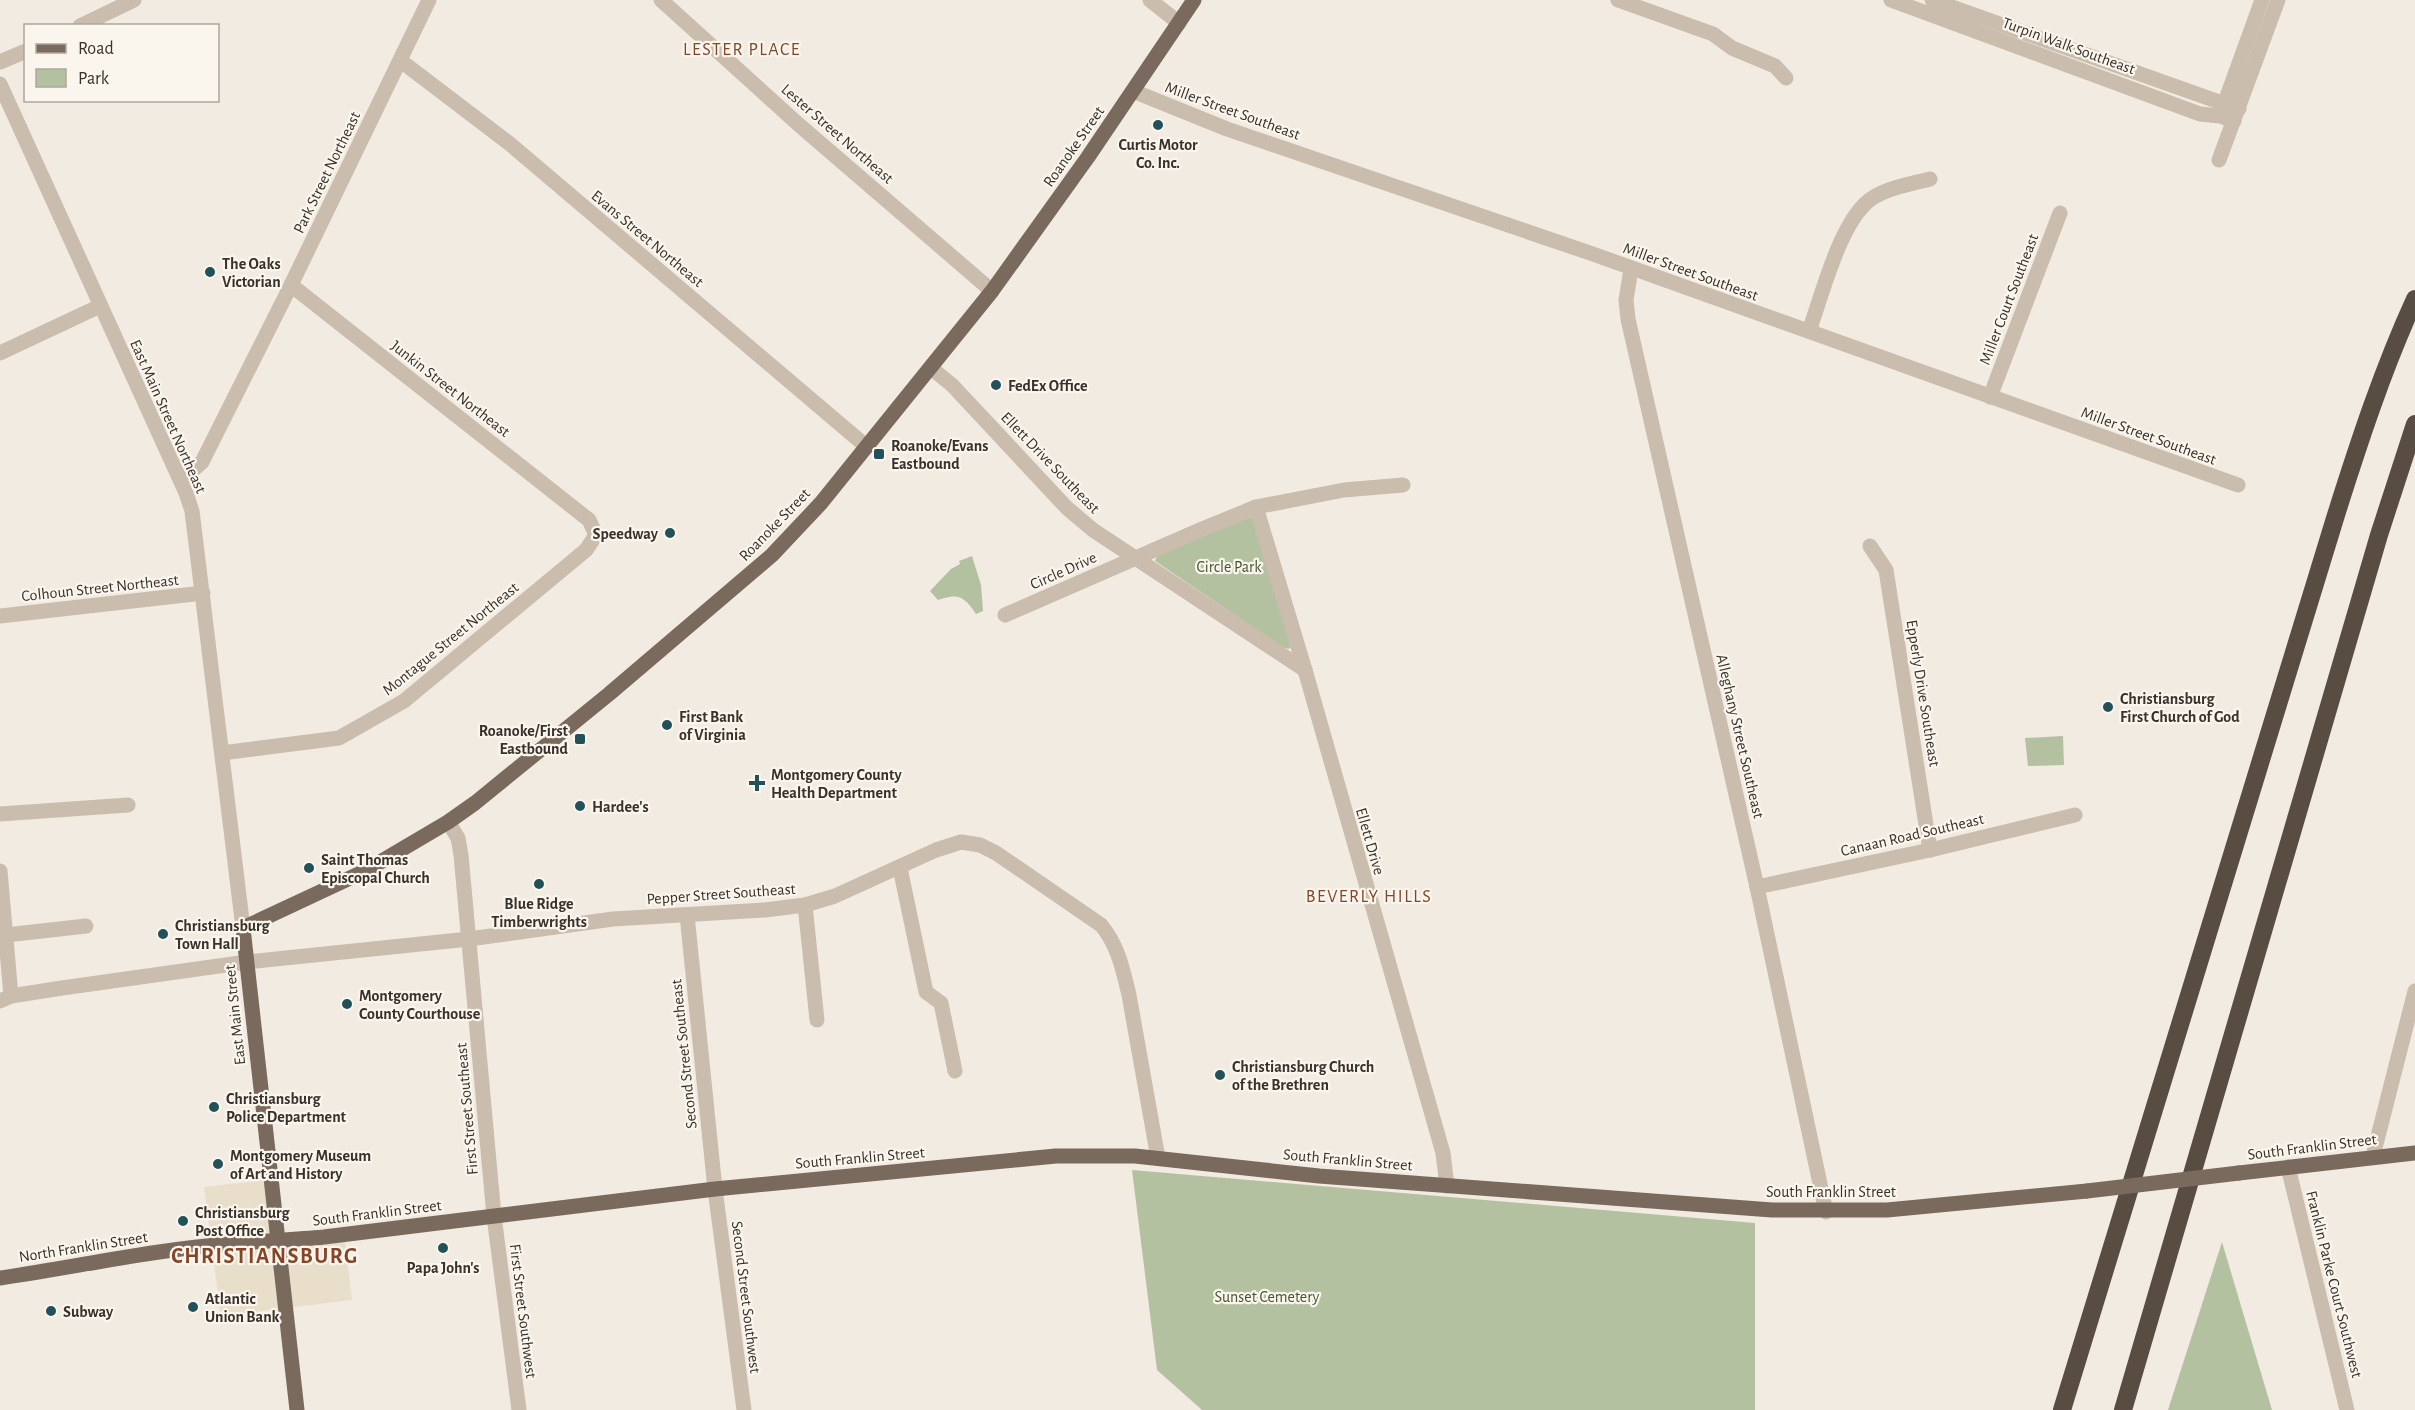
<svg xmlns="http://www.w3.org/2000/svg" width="2415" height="1410" font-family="'Alegreya Sans',sans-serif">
  <rect width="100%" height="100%" fill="#f2ebe1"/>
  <g fill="#b4c1a1">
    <path d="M1250,517L1252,518L1292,644L1289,649L1282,647L1155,561L1158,554Z"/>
    <path d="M972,556L981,585L983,611L976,614C964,596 958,593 938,600L930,591L951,569L960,564L959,561Z"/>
    <path d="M2063,736L2064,765L2028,766L2025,738Z"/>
    <path d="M1132,1170L1755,1223V1410H1202L1157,1370Z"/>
    <path d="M2222,1242L2272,1410H2168Z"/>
  </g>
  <path fill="#e9dec9" d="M272,1179L279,1242L344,1234L352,1300L221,1316L204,1187Z"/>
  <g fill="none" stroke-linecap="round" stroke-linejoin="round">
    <g stroke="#cabdad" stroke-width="15">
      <path d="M661,0L798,124L992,291"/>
      <path d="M1150,0L1179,23"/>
      <path d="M1618,0L1713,34L1732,48L1775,66L1786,78"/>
      <path d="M1891,0L2200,114L2220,116L2234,121"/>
      <path d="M1932,0L2239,109"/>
      <path d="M80,26L134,0"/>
      <path d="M401,61L510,144L867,447"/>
      <path d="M0,62L26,51"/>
      <path d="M0,84L186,493L192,511L243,928"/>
      <path d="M1133,91L1227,129L1590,253L2238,485"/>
      <path d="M2221,113L2262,0"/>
      <path d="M2219,160L2278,0"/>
      <path d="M1631,269L1626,300L1628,319L1757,887L1826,1212"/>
      <path d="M1809,331C1822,296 1841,216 1874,197C1891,187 1911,184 1930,179"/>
      <path d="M0,353L100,306"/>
      <path d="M931,368L952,385L1067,508L1093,530L1305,670"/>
      <path d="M1990,397L2060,213"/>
      <path d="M181,481L202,462L291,285L429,0"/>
      <path d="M1256,507L1305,670L1443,1153L1447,1186"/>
      <path d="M1870,546L1886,570L1930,850"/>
      <path d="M1005,615L1200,530L1256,507L1344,490L1403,485"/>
      <path d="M0,616L203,593"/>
      <path d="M222,753L339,738L404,701L586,550L596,535L589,520L291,285"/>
      <path d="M0,814L128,805"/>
      <path d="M448,822L458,838L461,855L494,1216L519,1410"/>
      <path d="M900,868L926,992L941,1003L955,1071"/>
      <path d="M0,871L11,996"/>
      <path d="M1757,887L1930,850L2075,815"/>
      <path d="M805,905L817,1020"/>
      <path d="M687,915L715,1189L744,1410"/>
      <path d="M6,935L86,926"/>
      <path d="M0,1001L11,996L62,988L247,962L469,939L613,919L765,910L805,905L835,896L936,850L961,842L980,845L996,853L1101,925C1118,945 1123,970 1129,995L1158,1158"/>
      <path d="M2373,1156L2415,991"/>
      <path d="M2288,1167L2347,1410"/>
    </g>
    <g stroke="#7a695d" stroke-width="15">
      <path d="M2239,1173L2415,1153"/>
      <path d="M0,1278C76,1267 151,1250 228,1244C260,1241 292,1240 324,1237L715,1189L1056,1156H1135L1319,1176L1772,1210H1887L2087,1191"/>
      <path d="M297,1410L243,928L365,871L448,822L475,803L609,694L772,555L821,503L992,291L1088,157L1194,0"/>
    </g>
    <g stroke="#594c43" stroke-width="18">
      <path d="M2062,1410L2336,515C2359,442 2383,369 2415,299"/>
      <path d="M2123,1410L2379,535L2415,424"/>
    </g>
    <path stroke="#7a695d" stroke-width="15" d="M2087,1191L2239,1173"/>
  </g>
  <g fill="#225159" stroke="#faf5ed" stroke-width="2">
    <circle cx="1158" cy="125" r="6"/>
    <circle cx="210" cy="272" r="6"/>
    <circle cx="996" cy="385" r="6"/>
    <rect x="873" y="448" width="12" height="12" rx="3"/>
    <circle cx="670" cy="533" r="6"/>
    <circle cx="2108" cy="707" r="6"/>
    <circle cx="667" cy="725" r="6"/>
    <rect x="574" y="733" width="12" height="12" rx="3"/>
    <path d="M754 774h6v6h6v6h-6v6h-6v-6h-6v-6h6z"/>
    <circle cx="580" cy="806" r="6"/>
    <circle cx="309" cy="868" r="6"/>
    <circle cx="539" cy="884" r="6"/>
    <circle cx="163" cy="934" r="6"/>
    <circle cx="347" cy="1004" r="6"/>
    <circle cx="1220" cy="1075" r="6"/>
    <circle cx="214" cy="1107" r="6"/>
    <circle cx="218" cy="1164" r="6"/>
    <circle cx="183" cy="1221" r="6"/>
    <circle cx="443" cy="1248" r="6"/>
    <circle cx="193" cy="1307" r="6"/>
    <circle cx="51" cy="1311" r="6"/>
  </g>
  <g text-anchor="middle" stroke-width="4.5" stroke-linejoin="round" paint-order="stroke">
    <g font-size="16" fill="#39312b" stroke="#faf5ed">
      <text transform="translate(2069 45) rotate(20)" y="6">Turpin Walk Southeast</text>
      <text transform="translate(1233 110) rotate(20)" y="6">Miller Street Southeast</text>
      <text transform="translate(838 133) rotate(41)" y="6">Lester Street Northeast</text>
      <text transform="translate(1073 146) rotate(-55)" y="6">Roanoke Street</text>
      <text transform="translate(326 172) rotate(-64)" y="6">Park Street Northeast</text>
      <text transform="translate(648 238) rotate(40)" y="6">Evans Street Northeast</text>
      <text transform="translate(1691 271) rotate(20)" y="6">Miller Street Southeast</text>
      <text transform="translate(2008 299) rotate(-69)" y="6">Miller Court Southeast</text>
      <text transform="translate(451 388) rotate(38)" y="6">Junkin Street Northeast</text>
      <text transform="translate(169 416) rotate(66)" y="6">East Main Street Northeast</text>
      <text transform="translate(2149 435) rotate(20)" y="6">Miller Street Southeast</text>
      <text transform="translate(1051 462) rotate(46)" y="6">Ellett Drive Southeast</text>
      <text transform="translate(774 524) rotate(-46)" y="6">Roanoke Street</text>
      <text transform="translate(1063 570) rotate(-24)" y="6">Circle Drive</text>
      <text transform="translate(100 587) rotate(-6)" y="6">Colhoun Street Northeast</text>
      <text transform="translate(450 638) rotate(-39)" y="6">Montague Street Northeast</text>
      <text transform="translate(1924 693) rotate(81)" y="6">Epperly Drive Southeast</text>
      <text transform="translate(1741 736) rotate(77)" y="6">Alleghany Street Southeast</text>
      <text transform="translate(1912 834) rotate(-13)" y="6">Canaan Road Southeast</text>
      <text transform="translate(1371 841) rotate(74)" y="6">Ellett Drive</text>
      <text transform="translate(721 893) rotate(-4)" y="6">Pepper Street Southeast</text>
      <text transform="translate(234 1015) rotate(-96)" y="6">East Main Street</text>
      <text transform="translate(683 1054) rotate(-96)" y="6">Second Street Southeast</text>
      <text transform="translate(466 1109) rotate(-95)" y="6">First Street Southeast</text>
      <text transform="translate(2312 1146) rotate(-7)" y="6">South Franklin Street</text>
      <text transform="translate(860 1157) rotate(-5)" y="6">South Franklin Street</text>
      <text transform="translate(1348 1159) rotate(5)" y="6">South Franklin Street</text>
      <text x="1831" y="1197">South Franklin Street</text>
      <text transform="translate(377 1212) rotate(-7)" y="6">South Franklin Street</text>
      <text transform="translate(83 1246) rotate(-9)" y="6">North Franklin Street</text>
      <text transform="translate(2335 1284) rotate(76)" y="6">Franklin Parke Court Southwest</text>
      <text transform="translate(747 1297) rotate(83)" y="6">Second Street Southwest</text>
      <text transform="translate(524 1311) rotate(83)" y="6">First Street Southwest</text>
    </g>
    <g font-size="16" font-weight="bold" fill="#39312b" stroke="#faf5ed" text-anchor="start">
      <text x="1158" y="150" text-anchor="middle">Curtis Motor<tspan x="1158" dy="18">Co. Inc.</tspan></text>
      <text x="222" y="269">The Oaks<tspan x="222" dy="18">Victorian</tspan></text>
      <text x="1008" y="391">FedEx Office</text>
      <text x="891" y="451">Roanoke/Evans<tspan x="891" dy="18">Eastbound</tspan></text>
      <text x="658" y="539" text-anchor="end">Speedway</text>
      <text x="2120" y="704">Christiansburg<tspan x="2120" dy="18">First Church of God</tspan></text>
      <text x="679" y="722">First Bank<tspan x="679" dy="18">of Virginia</tspan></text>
      <text x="568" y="736" text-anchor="end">Roanoke/First<tspan x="568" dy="18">Eastbound</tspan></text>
      <text x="771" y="780">Montgomery County<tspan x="771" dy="18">Health Department</tspan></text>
      <text x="592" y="812">Hardee's</text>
      <text x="321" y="865">Saint Thomas<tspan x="321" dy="18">Episcopal Church</tspan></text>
      <text x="539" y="909" text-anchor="middle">Blue Ridge<tspan x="539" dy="18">Timberwrights</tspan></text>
      <text x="175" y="931">Christiansburg<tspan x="175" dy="18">Town Hall</tspan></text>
      <text x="359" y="1001">Montgomery<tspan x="359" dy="18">County Courthouse</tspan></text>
      <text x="1232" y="1072">Christiansburg Church<tspan x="1232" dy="18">of the Brethren</tspan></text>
      <text x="226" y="1104">Christiansburg<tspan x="226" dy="18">Police Department</tspan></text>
      <text x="230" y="1161">Montgomery Museum<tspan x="230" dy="18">of Art and History</tspan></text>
      <text x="195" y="1218">Christiansburg<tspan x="195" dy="18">Post Office</tspan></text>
      <text x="443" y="1273" text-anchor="middle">Papa John's</text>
      <text x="205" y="1304">Atlantic<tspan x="205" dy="18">Union Bank</tspan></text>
      <text x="63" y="1317">Subway</text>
    </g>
    <g font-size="16" fill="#455630" stroke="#faf5ed">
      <text x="1229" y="572">Circle Park</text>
      <text x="1267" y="1302">Sunset Cemetery</text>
    </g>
    <g font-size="18" letter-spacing="1.5" fill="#844528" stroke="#faf5ed">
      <text x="742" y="55">LESTER PLACE</text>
      <text x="1369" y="902">BEVERLY HILLS</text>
    </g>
    <g font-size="22" font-weight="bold" letter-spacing="1.5" fill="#844528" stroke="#faf5ed">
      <text x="265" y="1263">CHRISTIANSBURG</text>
    </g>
  </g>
  <rect x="24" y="24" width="195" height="78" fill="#faf5ed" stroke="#ada79f" stroke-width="1.5"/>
  <rect x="36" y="44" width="30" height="9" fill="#7a695d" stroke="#ada79f" stroke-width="1.5"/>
  <text x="78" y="54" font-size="18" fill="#39312b">Road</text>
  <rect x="36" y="69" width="30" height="18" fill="#b4c1a1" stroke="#ada79f" stroke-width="1.5"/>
  <text x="78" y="84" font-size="18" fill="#39312b">Park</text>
</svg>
